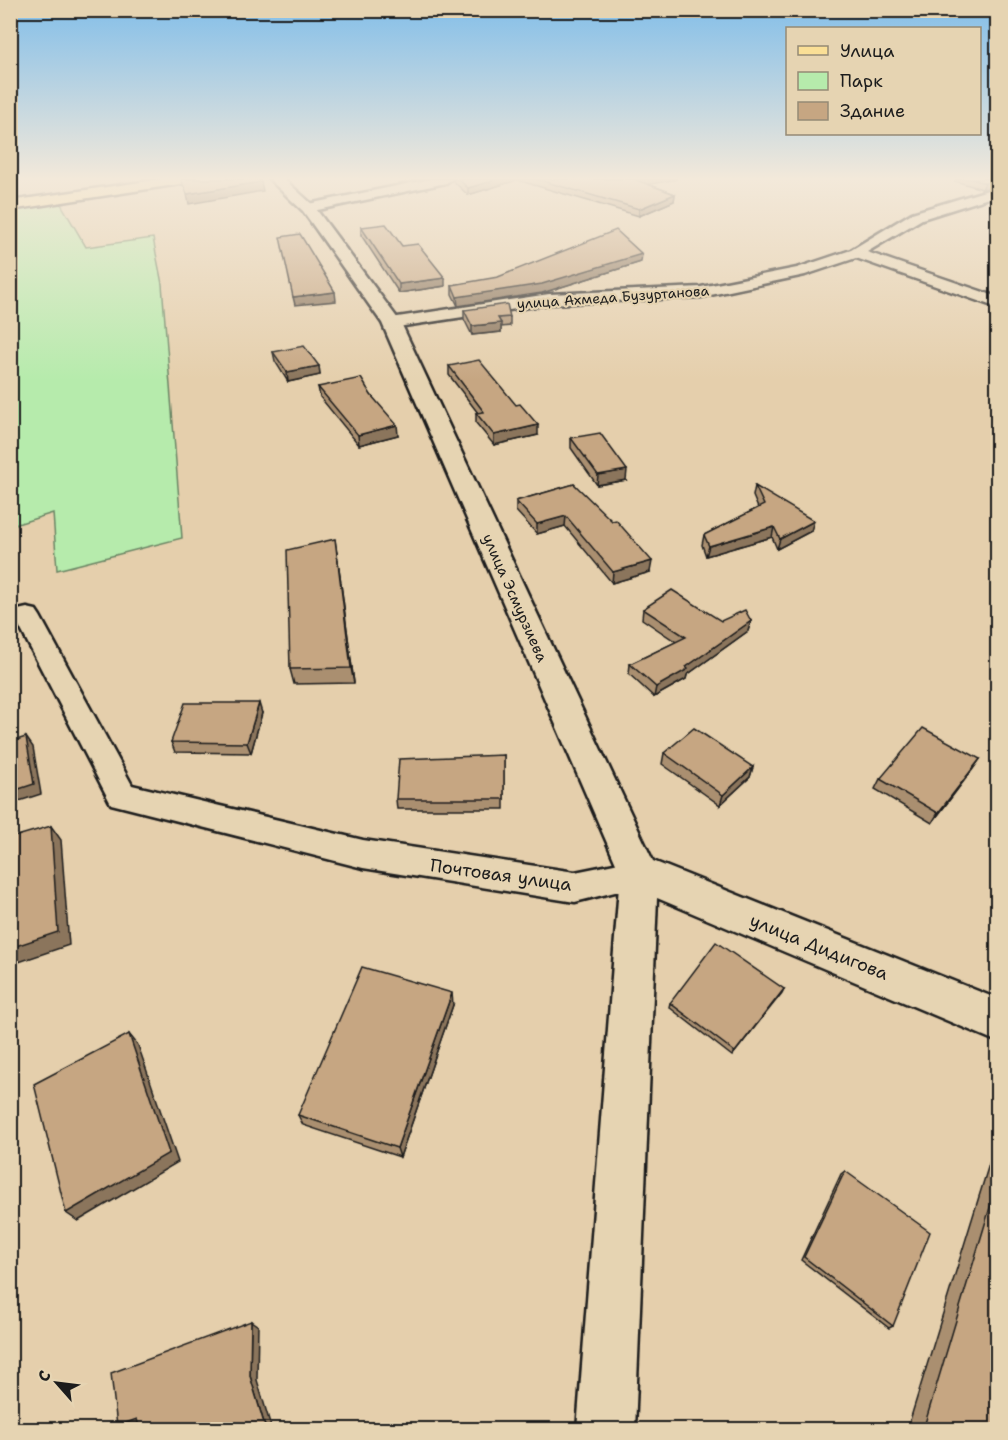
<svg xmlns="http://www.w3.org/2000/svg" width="1008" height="1440" font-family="'Shantell Sans',sans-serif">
  <rect width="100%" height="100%" fill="#e5cfac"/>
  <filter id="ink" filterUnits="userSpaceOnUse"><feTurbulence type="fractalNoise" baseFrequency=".0167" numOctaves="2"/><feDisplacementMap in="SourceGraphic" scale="12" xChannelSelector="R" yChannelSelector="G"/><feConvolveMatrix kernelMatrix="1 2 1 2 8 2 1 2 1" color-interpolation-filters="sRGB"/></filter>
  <g filter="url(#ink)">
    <path fill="#b6ebac" stroke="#698464" stroke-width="1.5" d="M58,199L86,247L153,238L162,284L182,538L57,570L53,513L11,526V206Z"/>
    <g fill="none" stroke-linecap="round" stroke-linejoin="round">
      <g stroke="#1c1c1c" stroke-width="5">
        <g id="minor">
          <path d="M431,179H452L446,183L308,212L301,208L308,204Z"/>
          <path d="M998,187V195L922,219L867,252L998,297V308L856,258L805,275L701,297L549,304L391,328L383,323L391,318L549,294L701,287L797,268L851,250L912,213Z"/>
          <path d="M27,608L36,610L40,616L132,785L363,840L575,872L639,859L651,863L656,873L651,883L575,902L363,868L111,804L14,616L18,610Z"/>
        </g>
      </g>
      <g stroke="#1c1c1c" stroke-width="5">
        <path id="tertiary" d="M269,179H284L313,205L401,323L653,861L998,999V1042L657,898L635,1430H577L620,873L382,323L303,211Z"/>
      </g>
      <g stroke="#1c1c1c" stroke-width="5">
        <path id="primary" d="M162,179H194L187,183L10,210V201Z"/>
      </g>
      <use href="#minor" fill="#e6d4b2" fill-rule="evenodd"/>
      <use href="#tertiary" fill="#e6d4b2" fill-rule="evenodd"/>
      <use href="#primary" fill="#fadf96" fill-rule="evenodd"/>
    </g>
    <g fill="#aa8f70" stroke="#1c1c1c" stroke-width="1.5">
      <path d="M453,179H677L648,184L675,194L674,201L639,216L517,180L468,195L453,181Z"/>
      <path d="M956,179H998L982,189L955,181Z"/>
      <path d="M361,227L402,246L445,286L399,293L361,235Z"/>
      <path d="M641,262L542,293L458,306L452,294V285Z"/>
      <path d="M464,310L510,317V326L501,327V332L472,335L464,319Z"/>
      <path d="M273,352L319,366L320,375L288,382L275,361Z"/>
      <path d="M449,366L538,435L494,445L476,423V413H478L449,375Z"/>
      <path d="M318,387L371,395L398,435L359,445L320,397Z"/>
      <path d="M571,438L626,480L597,485L571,448Z"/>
      <path d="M574,484L650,572L612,583L565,526L537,534L516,511V501Z"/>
      <path d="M755,486L811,531L777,549L772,537L706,556L702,545L704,535L758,508L753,496Z"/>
      <path d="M337,554L354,683L294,684L290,669Z"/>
      <path d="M643,609L721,621H751L748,631L687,675L686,679L654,697L629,674L630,664L676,642L642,619Z"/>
      <path d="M262,713L251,753L175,752L171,742Z"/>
      <path d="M664,753L753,767L750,777L720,805L662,764Z"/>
      <path d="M504,755V809H397L396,799Z"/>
      <path d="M980,759L932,823L875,789L880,779Z"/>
      <path d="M784,989L732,1056L669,1007L670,1003Z"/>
      <path d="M453,1005L400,1157L303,1125L298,1115Z"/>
      <path d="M998,1135V1430H907Z"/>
      <path d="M845,1171L893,1326L889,1328L801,1260L841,1174Z"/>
    </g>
    <g fill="#8b745b" stroke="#1c1c1c" stroke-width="1.5">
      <path d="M499,179H517V180L468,195V188Z"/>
      <path d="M642,179H677L635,187L636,180Z"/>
      <path d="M998,179V186L982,189L985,183Z"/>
      <path d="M261,182L263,191L189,204L187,194Z"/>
      <path d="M675,194L674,201L639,216V209Z"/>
      <path d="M642,254L641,262L542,293L458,306L457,297Z"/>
      <path d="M445,278V286L399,293V284Z"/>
      <path d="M335,292L336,301L295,305L293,297Z"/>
      <path d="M501,323V332L472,335V326Z"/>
      <path d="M319,366L320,375L288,382L287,372Z"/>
      <path d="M397,425L398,435L359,445L358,435Z"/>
      <path d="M538,425V435L494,445V435Z"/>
      <path d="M627,470L626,480L597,485L598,475Z"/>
      <path d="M566,516L565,526L537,534V524Z"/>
      <path d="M814,521L811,531L777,549L780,539Z"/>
      <path d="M774,527L772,537L706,556L709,546Z"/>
      <path d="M335,539L337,554L354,683L351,668Z"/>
      <path d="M652,561L650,572L612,583L613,572Z"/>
      <path d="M751,621L748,631L687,675L686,679L654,697L656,687L686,667Z"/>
      <path d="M259,703L262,713L251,753L247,743Z"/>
      <path d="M26,737L33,747L41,794L10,804V792Z"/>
      <path d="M980,759L973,769L932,823L938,813Z"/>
      <path d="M753,767L750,777L720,805L723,795Z"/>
      <path d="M51,826L61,840L69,945L10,965V948Z"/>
      <path d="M784,989L782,993L732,1056L735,1052Z"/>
      <path d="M452,993L453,1005L400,1157L397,1148Z"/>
      <path d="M129,1034L138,1045L178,1162L78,1221L66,1213Z"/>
      <path d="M251,1321L258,1326L257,1380L272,1430H266L250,1376Z"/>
      <path d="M137,1419L149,1421L129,1428L117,1426Z"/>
    </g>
    <g fill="#c6a682" stroke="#1c1c1c" stroke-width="1.5">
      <path d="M181,179H259L261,182L187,194Z"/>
      <path d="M458,179H499L468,188Z"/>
      <path d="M536,179H642L636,180L675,194L639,209Z"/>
      <path d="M971,179H998L985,183Z"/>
      <path d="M386,224L402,246L418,244L445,278L399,284L361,227Z"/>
      <path d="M616,230L642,254L542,284L457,297L452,285L498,277Z"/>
      <path d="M300,234L335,292L293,297L280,237Z"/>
      <path d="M507,304L510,317L498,318L501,323L472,326L464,310Z"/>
      <path d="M304,346L319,366L287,372L273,352Z"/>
      <path d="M479,360L516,405L520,404L538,425L494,435L476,413L484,412L449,366Z"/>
      <path d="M361,378L371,395L397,425L358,435L318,387Z"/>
      <path d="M600,433L627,470L598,475L571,438Z"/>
      <path d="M574,484L612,521L616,520L652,561L613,572L566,516L537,524L516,501Z"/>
      <path d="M755,486L814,521L780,539L774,527L709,546L704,535L764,505Z"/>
      <path d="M335,539L351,668L290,669L287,550Z"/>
      <path d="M672,590L721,621L745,610L751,621L686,667L688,669L656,687L630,664L686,637L643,609Z"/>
      <path d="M185,703H259L247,743L171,742Z"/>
      <path d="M694,728L753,767L723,795L664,753Z"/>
      <path d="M923,728L980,759L938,813L880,779Z"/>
      <path d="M26,737L34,784L10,792V742Z"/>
      <path d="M504,755V799H396L399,759Z"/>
      <path d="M51,826L58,932L10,948V838Z"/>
      <path d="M716,942L784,989L735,1052L670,1003Z"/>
      <path d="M362,967L452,993L397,1148L298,1115Z"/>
      <path d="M129,1034L169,1153L66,1213L34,1084Z"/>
      <path d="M845,1171L930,1232L893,1326L804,1257Z"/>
      <path d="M998,1181V1430H923Z"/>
      <path d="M251,1321L250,1376L266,1430H140L137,1419L117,1426L111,1373Z"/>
    </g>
  </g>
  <linearGradient id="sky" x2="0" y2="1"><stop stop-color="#82bee9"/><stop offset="0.47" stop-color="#f3e9da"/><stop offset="1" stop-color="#f3e9da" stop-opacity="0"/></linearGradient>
  <rect width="1008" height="380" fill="url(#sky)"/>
  <g text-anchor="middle" stroke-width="4.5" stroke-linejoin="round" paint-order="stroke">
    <g font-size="14" fill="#1c1c1c" stroke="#e6d4b2">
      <text transform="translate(613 297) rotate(-4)" y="5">улица Ахмеда Бузуртанова</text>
    </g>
    <g font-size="15" fill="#1c1c1c" stroke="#e6d4b2">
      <text transform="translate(515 598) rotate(66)" y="5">улица Эсмурзиева</text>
    </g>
    <g font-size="18" fill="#1c1c1c" stroke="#e6d4b2">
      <text transform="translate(501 875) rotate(8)" y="6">Почтовая улица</text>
      <text transform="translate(819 947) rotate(22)" y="6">улица Дидигова</text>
    </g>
  </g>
  <rect width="1008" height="1440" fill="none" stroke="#e6d4b2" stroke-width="36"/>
  <rect x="18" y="18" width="972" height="1404" fill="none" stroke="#1c1c1c" stroke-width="2" filter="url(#ink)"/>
  <rect x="786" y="27" width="195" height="108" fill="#e6d4b2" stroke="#958a76" stroke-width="1.5"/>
  <rect x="798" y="46" width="30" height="9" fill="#fadf96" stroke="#958a76" stroke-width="1.5"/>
  <text x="840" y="57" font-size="18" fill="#1c1c1c">Улица</text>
  <rect x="798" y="72" width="30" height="18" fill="#b6ebac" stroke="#958a76" stroke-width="1.5"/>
  <text x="840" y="87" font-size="18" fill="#1c1c1c">Парк</text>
  <rect x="798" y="102" width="30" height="18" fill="#c6a682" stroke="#958a76" stroke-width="1.5"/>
  <text x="840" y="117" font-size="18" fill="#1c1c1c">Здание</text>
  <g transform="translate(57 1383) rotate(298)" stroke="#e6d4b2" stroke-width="4.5" paint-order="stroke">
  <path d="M0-4.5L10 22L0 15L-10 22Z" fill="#1c1c1c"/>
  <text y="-9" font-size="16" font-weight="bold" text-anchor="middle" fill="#1c1c1c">С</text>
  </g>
</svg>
